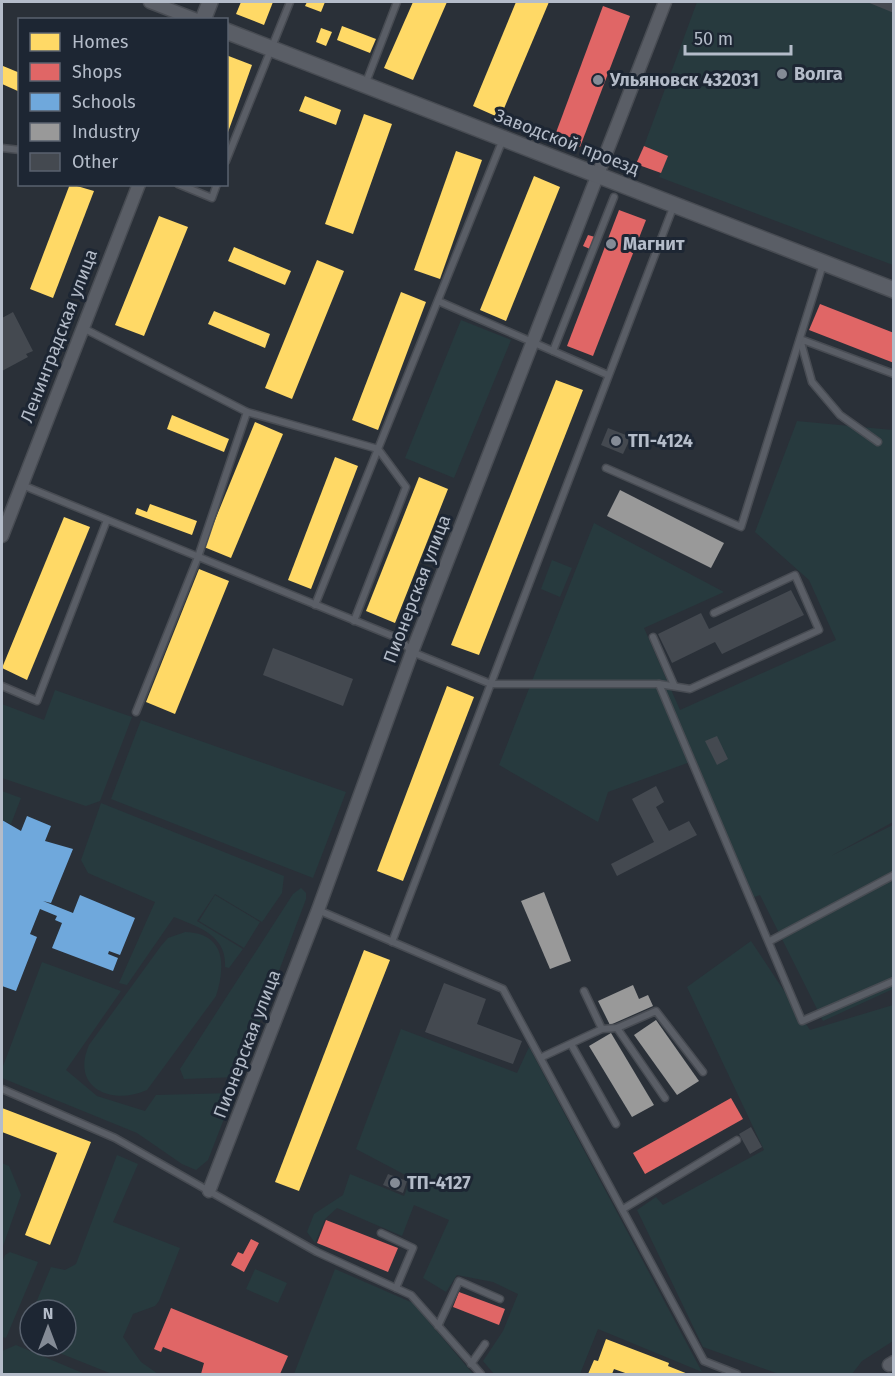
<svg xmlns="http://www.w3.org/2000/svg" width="895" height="1376" font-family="'Fira Sans',sans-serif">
  <rect width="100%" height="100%" fill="#2a3038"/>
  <g fill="#273a3e">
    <path d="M697,2H893V265L659,177L667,156L644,146Z"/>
    <path d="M461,320L511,340L454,478L405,458Z"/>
    <path d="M797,421L893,430V822L831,856L893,825V989L823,1021L760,895L754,897L693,761L608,792L598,822L499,765L594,523L724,592L644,628L680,710L836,640L809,580L755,532Z"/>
    <path d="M552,560L572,568L560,597L541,589Z"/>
    <path d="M55,690L132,717L100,801L86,806L2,778V704L44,720Z"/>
    <path d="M141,720L346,792L313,878L111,799Z"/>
    <path d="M2,791L21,798L11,824L2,820Z"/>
    <path d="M101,803L284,876L282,893L262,922L215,894L197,921L243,949L229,968L225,967C227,935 198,927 174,917L127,985L119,983L155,902L88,873L81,860Z"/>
    <path d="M301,888L306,893V899L239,1077L184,1079L180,1069L293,894Z"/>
    <path d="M215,895L260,922L244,948L199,921Z"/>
    <path d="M185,932C225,933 226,965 216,996L147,1090C112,1106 70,1088 89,1045L161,946L168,938Z"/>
    <path d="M751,941L810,1030L893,1005V1341L862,1361L852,1374H779L703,1347L637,1210L656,1197L663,1205L764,1150L687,987Z"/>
    <path d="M42,962L121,991L66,1070L97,1096L145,1111L156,1095L234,1093L208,1160L196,1170L182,1164L137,1133L2,1078V1069Z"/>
    <path d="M401,1029L517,1073L529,1047L702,1372L598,1329L580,1374H494L483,1361L503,1331L518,1294L493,1282L457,1275L446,1292L423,1278L449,1220L414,1205L402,1236L337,1208L325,1219L315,1243L307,1232L314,1214L343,1195L350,1174L404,1196L411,1178L356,1149Z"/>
    <path d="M117,1155L138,1164L113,1222L180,1248L159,1301L155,1306L133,1314L123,1337L141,1362L158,1374H112L42,1346H66V1310H33L51,1267L65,1270L76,1264Z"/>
    <path d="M2,1163L9,1166L21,1195L2,1249Z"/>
    <path d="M10,1252L38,1262L6,1338L2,1337V1263L5,1255Z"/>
    <path d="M255,1269L287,1283L278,1303L246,1289Z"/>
    <path d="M335,1269L413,1303L473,1374H294Z"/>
    <path d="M16,1345L85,1374H2V1351Z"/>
  </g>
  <g fill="#ffd966">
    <path d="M241,2H273L264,25L236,14Z"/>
    <path d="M307,2H325L321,12L305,6Z"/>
    <path d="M413,2H447L413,80L384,68Z"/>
    <path d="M516,2H549L500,118L473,106Z"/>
    <path d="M342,26L376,39L370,53L337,40Z"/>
    <path d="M321,28L332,32L326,46L316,42Z"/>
    <path d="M226,55L252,65L227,135H226Z"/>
    <path d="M3,66L20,73V92L2,84Z"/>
    <path d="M305,96L341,110L336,125L299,111Z"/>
    <path d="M364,114L392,124L353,234L325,224Z"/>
    <path d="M456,151L482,160L440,279L414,270Z"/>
    <path d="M534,176L560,187L506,321L480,310Z"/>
    <path d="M70,184L94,191L53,298L30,289Z"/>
    <path d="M159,216L188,227L144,336L115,325Z"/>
    <path d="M234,247L291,271L285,285L228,261Z"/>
    <path d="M317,260L344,271L292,399L265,388Z"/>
    <path d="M401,292L426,302L378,430L352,420Z"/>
    <path d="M214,311L270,334L265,348L208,324Z"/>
    <path d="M556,380L583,390L479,655L451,645Z"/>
    <path d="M172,415L229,439L224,452L167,429Z"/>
    <path d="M255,422L283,434L231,558L204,547Z"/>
    <path d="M335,457L358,466L311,589L288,580Z"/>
    <path d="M419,477L448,489L395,623L366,611Z"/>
    <path d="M150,504L197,521L192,535L135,514L137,508L147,512Z"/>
    <path d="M64,517L90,527L27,680L2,668Z"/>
    <path d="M199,569L229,581L175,714L146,702Z"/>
    <path d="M447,686L474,697L403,881L377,871Z"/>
    <path d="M364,950L390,960L299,1191L275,1182Z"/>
    <path d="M2,1108L91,1142L50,1245L25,1235L57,1153L2,1132Z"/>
    <path d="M606,1339L669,1363L668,1366L688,1374H628L614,1369L612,1374H588L594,1360L598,1361Z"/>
  </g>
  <g fill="#e06666">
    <path d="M603,6L630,16L580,147L554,138Z"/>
    <path d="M644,146L668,156L661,173L636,164Z"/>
    <path d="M619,210L646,220L593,356L567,346Z"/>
    <path d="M588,235L595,237L590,249L583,246Z"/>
    <path d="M820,304L894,333V363L809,330Z"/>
    <path d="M731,1098L743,1119L645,1174L633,1153Z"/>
    <path d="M326,1220L398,1248L388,1272L317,1243Z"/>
    <path d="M251,1239L259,1243L244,1272L231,1265L238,1252L243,1254Z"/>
    <path d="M459,1292L505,1309L499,1325L453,1307Z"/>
    <path d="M171,1308L288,1356L280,1374H201L204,1363L163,1347L161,1352L154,1349Z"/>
  </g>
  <path fill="#6fa8dc" d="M27,816L51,826L45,841L73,849L51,903L43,901L73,913L80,895L135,918L120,955L109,951L108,954L118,958L113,971L52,948L62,923L55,920L57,916L40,909L30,934L37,937L16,991L2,986V820L21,831Z"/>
  <g fill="#999">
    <path d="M620,490L724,543L711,568L607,516Z"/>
    <path d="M544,892L571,961L550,969L521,901Z"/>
    <path d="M633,985L639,999L648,995L653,1006L610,1025L598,1001Z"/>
    <path d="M656,1020L699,1081L677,1095L634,1035Z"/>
    <path d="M611,1033L654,1105L632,1117L589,1046Z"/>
  </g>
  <g fill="#444950">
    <path d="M867,2H894V13Z"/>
    <path d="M13,312L33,351L26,354L28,357L2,371V318Z"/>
    <path d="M608,428L631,437L623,454L601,445Z"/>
    <path d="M791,590L804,615L722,654L715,642L672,663L658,634L701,613L709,629Z"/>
    <path d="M273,648L353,679L343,706L263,675Z"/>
    <path d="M717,736L728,759L717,765L705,741Z"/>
    <path d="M656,786L664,802L656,807L669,831L689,821L697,835L617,876L611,864L654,842L632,799Z"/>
    <path d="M444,983L486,999L477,1024L522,1041L513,1064L425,1032Z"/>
    <path d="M751,1127L762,1147L750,1154L739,1134Z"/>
    <path d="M388,1174L407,1181L403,1193L383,1185Z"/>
  </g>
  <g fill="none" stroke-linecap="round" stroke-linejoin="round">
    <g stroke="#484c53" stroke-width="9">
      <g id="service">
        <path d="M365,85L397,2"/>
        <path d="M2,148L20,150"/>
        <path d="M226,161L290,2"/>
        <path d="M178,184L212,198L217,184"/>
        <path d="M438,301L608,375"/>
        <path d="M83,328L247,412L378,449L406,487L354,621"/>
        <path d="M553,351L614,197"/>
        <path d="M878,442L840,415L812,382L800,339L894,374"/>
        <path d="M606,468L741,527L823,264"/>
        <path d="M22,485L400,639L412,652L491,684H659L690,689L819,630L795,575L714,613"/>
        <path d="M315,605L503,139"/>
        <path d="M653,637L674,685"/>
        <path d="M659,684L802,1021L894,981"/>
        <path d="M2,686L37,701L107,520"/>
        <path d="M136,712L198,557L247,412"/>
        <path d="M318,910L503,989L704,1361L737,1374"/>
        <path d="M770,941L894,875"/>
        <path d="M392,942L674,205"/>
        <path d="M584,991L602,1029"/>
        <path d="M617,1028L665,1098"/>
        <path d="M571,1044L616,1124"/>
        <path d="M542,1057L602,1029L617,1028L656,1011L703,1072"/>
        <path d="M2,1089L115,1138L317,1252L411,1295L481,1374"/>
        <path d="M623,1209L737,1140"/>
        <path d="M381,1233L413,1248L396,1288"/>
        <path d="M438,1326L459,1281L500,1299"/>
        <path d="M471,1364L485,1344"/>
      </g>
    </g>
    <g stroke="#484c53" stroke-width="15">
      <g id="minor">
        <path d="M150,2L197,20"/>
        <path d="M2,536L139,184"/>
        <path d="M209,1191L318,910L412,652L665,2"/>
        <path d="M889,1365L894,1362"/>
      </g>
    </g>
    <g stroke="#484c53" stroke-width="18">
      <g id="tertiary">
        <path d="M203,20L210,2"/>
        <path d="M226,31L894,290"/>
      </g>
    </g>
    <use href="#service" stroke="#5a5e66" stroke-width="6"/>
    <use href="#minor" stroke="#5a5e66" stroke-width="12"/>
    <use href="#tertiary" stroke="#5a5e66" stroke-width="15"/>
  </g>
  <g fill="#848b96" stroke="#1d2633" stroke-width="2">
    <circle cx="782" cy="74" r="6"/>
    <circle cx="598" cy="80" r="6"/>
    <circle cx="611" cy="244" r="6"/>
    <circle cx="616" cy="441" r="6"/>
    <circle cx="395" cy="1183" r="6"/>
  </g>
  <g text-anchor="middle" stroke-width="6" stroke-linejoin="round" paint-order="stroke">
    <g font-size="18" font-weight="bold" fill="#b4bcc9" stroke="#1d2633" text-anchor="start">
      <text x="794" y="80">Волга</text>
      <text x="610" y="86">Ульяновск 432031</text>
      <text x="623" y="250">Магнит</text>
      <text x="628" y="447">ТП-4124</text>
      <text x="407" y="1189">ТП-4127</text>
    </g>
    <g font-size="18" fill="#b4bcc9" stroke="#1d2633">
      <text transform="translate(567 142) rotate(21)" y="6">Заводской проезд</text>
      <text transform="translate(59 336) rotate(-69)" y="6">Ленинградская улица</text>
      <text transform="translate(417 589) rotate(-69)" y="6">Пионерская улица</text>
      <text transform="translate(247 1044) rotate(-69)" y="6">Пионерская улица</text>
    </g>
  </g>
  <rect width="895" height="1376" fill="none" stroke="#b4bcc9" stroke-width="6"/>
  <rect x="18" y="18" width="210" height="168" fill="#1d2633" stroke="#59626f" stroke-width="1.5"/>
  <rect x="30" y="33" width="30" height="18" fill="#ffd966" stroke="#59626f" stroke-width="1.5"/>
  <text x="72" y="48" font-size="18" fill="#b4bcc9">Homes</text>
  <rect x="30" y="63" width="30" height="18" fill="#e06666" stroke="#59626f" stroke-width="1.5"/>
  <text x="72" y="78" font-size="18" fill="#b4bcc9">Shops</text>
  <rect x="30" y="93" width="30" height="18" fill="#6fa8dc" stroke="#59626f" stroke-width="1.5"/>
  <text x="72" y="108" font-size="18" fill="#b4bcc9">Schools</text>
  <rect x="30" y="123" width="30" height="18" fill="#999999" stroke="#59626f" stroke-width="1.5"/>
  <text x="72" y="138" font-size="18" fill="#b4bcc9">Industry</text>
  <rect x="30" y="153" width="30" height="18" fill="#444950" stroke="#59626f" stroke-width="1.5"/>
  <text x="72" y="168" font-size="18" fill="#b4bcc9">Other</text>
  <g transform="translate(48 1328)"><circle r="28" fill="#1d2633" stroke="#59626f" stroke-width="1.5"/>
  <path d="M0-4.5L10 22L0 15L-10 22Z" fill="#848b96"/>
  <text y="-9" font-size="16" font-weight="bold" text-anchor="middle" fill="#b4bcc9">N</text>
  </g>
  <path d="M685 45v9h106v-9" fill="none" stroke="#b4bcc9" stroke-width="3"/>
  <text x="694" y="45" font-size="18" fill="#b4bcc9" stroke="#1d2633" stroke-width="4.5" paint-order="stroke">50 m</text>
</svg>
